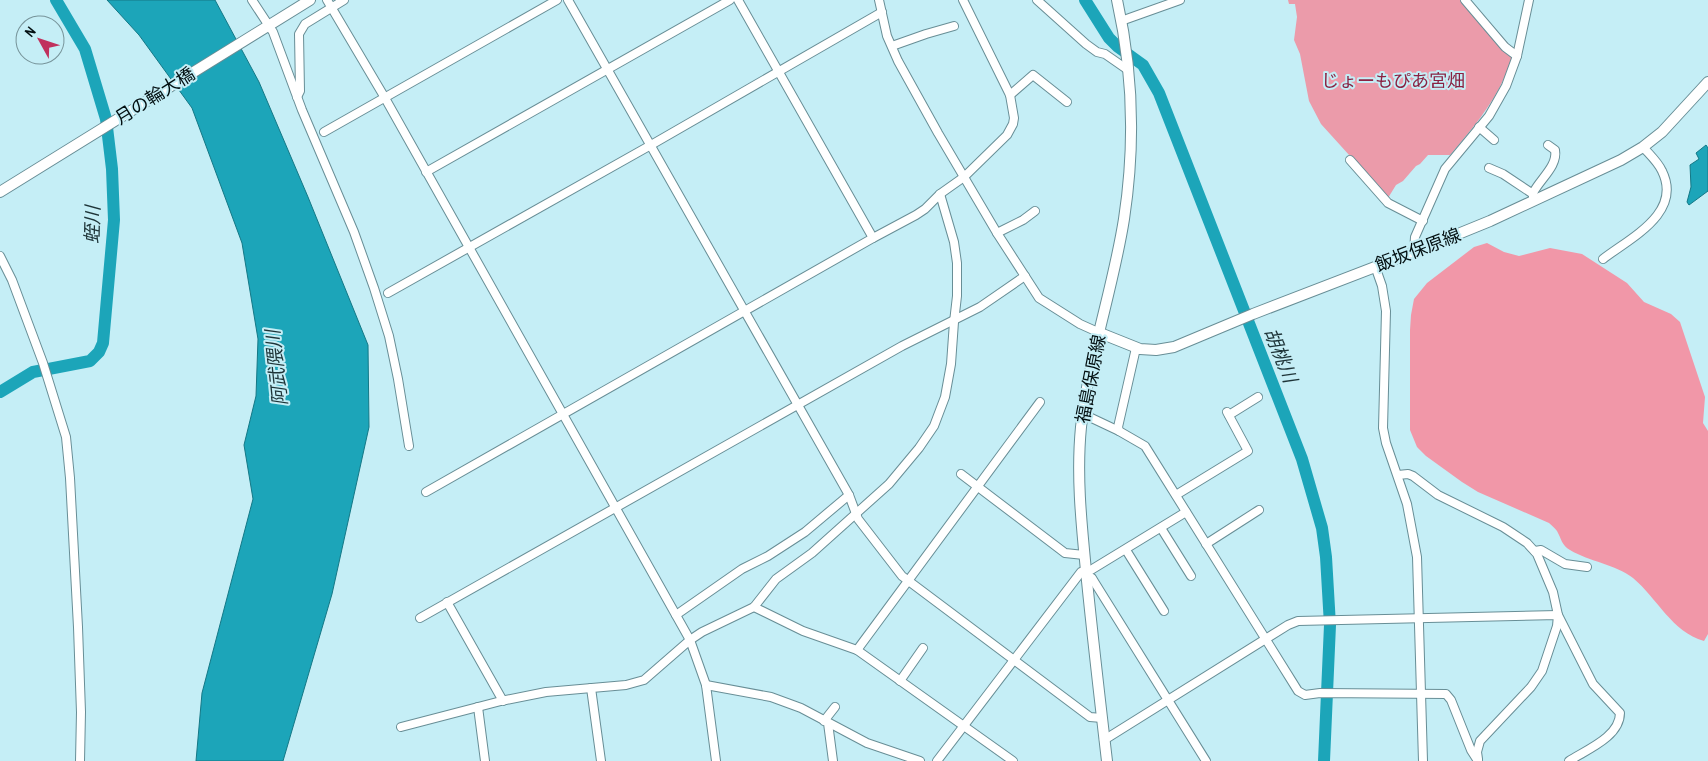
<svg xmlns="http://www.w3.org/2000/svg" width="1708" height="761" font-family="'Archivo Narrow','Noto Sans JP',sans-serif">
  <rect width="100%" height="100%" fill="#c5eef6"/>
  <path fill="#eb9baa" d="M1288,0H1470L1514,50C1511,59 1509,68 1505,76C1492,106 1471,130 1450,155H1428L1420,164L1416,166L1403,181L1396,185L1388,198L1321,124L1309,101L1300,54L1294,40L1297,17L1295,4H1289Z"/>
  <path fill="#f197a8" d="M1487,243L1504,252L1519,256L1550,248L1582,254L1627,283L1644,302L1671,314L1680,322L1705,397L1703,423L1708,431V634L1704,641C1672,632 1657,598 1633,578C1615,564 1590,562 1570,550C1562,546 1561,538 1557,531C1555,528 1552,526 1549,523L1478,492L1462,482L1426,456L1417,447L1410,430V330L1411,315L1414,299L1427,283L1474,247Z"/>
  <g fill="#1ca5b9" stroke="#147886">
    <path d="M107,0H215L259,82L308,197L368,345L369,427L332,594L283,761H196L202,693L253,499L244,445L256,396L258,339L242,243L192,108L139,35Z"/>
    <path d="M1706,145L1708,148V191L1689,205L1687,202L1691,187L1690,165L1699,159L1696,153Z"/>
  </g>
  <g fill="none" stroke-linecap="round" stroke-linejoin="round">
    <g stroke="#1ca5b9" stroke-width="12">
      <path d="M1085,0L1109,38L1118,47L1143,65L1159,93L1302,459L1322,528L1326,557L1330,625L1324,761"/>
      <path d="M0,392L33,372L90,361L99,352L103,343L114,220L112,169L106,119L85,49L56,0"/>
    </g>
    <g stroke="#688e96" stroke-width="10">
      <g id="minor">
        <path d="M252,0L273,32L302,110L354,232L374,288L389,336L398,379L409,446"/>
        <path d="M327,0L385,98L690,640L706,685L716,761"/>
        <path d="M568,0L849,495L858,519L902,576L1090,717L1102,718"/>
        <path d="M738,0L873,238"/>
        <path d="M879,0L887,36L898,61L938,133L997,233L1039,298L1080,324L1100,333"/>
        <path d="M1037,0L1086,44L1097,52L1105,54L1128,70"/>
        <path d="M1465,0L1505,47L1517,56"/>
        <path d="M1121,21L1180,0"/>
        <path d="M892,46L926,34L954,26"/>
        <path d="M1010,95L1033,75L1067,102"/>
        <path d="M297,97L300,91L299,34L305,24L344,0"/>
        <path d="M1479,127L1494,140"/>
        <path d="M324,132L557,0"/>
        <path d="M1350,160L1388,203L1423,221"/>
        <path d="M1489,168L1503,174L1533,194"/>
        <path d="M426,172L730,0"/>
        <path d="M1533,201V193C1540,179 1558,166 1555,150L1548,145"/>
        <path d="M997,233L1023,220L1035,211"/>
        <path d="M1414,252L1415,237L1445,169L1489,116L1506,86L1517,56L1529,0"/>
        <path d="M0,256L12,280L43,363L66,437L70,478L78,627L81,712L80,761"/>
        <path d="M1603,259C1630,238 1683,213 1662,171C1658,162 1650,155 1643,147"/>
        <path d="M1375,266L1382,286L1386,311L1383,428L1386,443L1407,504L1417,557L1423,761"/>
        <path d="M388,293L651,145L882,12"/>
        <path d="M1136,348L1118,427L1119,431L1145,446L1298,691L1305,695L1320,693L1446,694L1451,700L1471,750L1478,761"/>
        <path d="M1083,414L1119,431"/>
        <path d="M1229,415L1258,397"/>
        <path d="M961,474L1065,553L1084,555"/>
        <path d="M1398,475L1408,474L1413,476L1438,495L1503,527L1527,543L1537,554L1553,592L1558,615L1557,626L1542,671L1531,687L1480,741L1477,752L1478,759"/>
        <path d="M426,492L873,238L916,215L925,209L940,194L964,177L1007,135L1013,124L1014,118L1010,95L963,0"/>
        <path d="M1176,495L1248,451L1227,412"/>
        <path d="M1161,528L1191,576"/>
        <path d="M1206,544L1259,510"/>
        <path d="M1126,550L1164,611"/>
        <path d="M1535,551L1541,550L1565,564L1587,567"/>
        <path d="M1086,573L1186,512"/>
        <path d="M1087,576L1092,578L1095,583L1206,761"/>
        <path d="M447,602L503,701"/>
        <path d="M754,607L803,631L857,650L1013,761"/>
        <path d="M676,615L742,569L768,556L805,532L849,495"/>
        <path d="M420,618L902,346L980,307L1025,276"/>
        <path d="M857,650L1040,402"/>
        <path d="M900,681L923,648"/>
        <path d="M706,685L771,697L801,708L867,743L920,761"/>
        <path d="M591,688L601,761"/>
        <path d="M478,707L485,761"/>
        <path d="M824,721L835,707"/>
        <path d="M828,723L833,761"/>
        <path d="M401,727L501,701L546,692L626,685L644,680L690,640L702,632L754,607L776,579L812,553L889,484L919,448L934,426L945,397L951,364L954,322L957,296V263L954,242L940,194"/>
        <path d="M1104,740L1288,625L1298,621L1558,615L1593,684L1620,713C1620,737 1586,750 1569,761"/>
        <path d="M937,761L1081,572L1086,570"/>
      </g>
    </g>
    <g stroke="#688e96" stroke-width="12">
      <g id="major">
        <path d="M0,192L310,0"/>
        <path d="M1100,333L1140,349L1156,350L1174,347L1253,314L1414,252L1490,221L1621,160L1643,147L1662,132L1708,82"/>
        <path d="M1107,761C1100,701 1093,641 1087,581C1082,529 1076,478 1081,427C1089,356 1113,289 1124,219C1135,147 1133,71 1117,0"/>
      </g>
    </g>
    <use href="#minor" stroke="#fff" stroke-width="8"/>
    <use href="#major" stroke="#fff" stroke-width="10"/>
  </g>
  <g text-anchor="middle" stroke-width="4" stroke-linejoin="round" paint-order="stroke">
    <g font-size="18" fill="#8a2242" stroke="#c5eef6">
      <text x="1393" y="87">じょーもぴあ宮畑</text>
    </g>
    <g font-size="18" fill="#020e10" stroke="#c5eef6">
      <text transform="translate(155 96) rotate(-32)" y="6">月の輪大橋</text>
      <text transform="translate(1418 250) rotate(-21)" y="6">飯坂保原線</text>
      <text transform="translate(1091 379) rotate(-79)" y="6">福島保原線</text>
    </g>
    <g font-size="19" font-style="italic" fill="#1e3438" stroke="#c5eef6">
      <text transform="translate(92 225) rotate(-89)" y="7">蛭川</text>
      <text transform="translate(1281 355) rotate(68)" y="7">胡桃川</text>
      <text transform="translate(276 368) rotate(-96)" y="7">阿武隈川</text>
    </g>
  </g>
  <g transform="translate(40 40) rotate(310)"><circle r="24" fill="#c5eef6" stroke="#77949a"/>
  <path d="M0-4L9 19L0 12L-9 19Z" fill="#c0315d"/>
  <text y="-8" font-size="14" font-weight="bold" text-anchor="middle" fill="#020e10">N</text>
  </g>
</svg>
